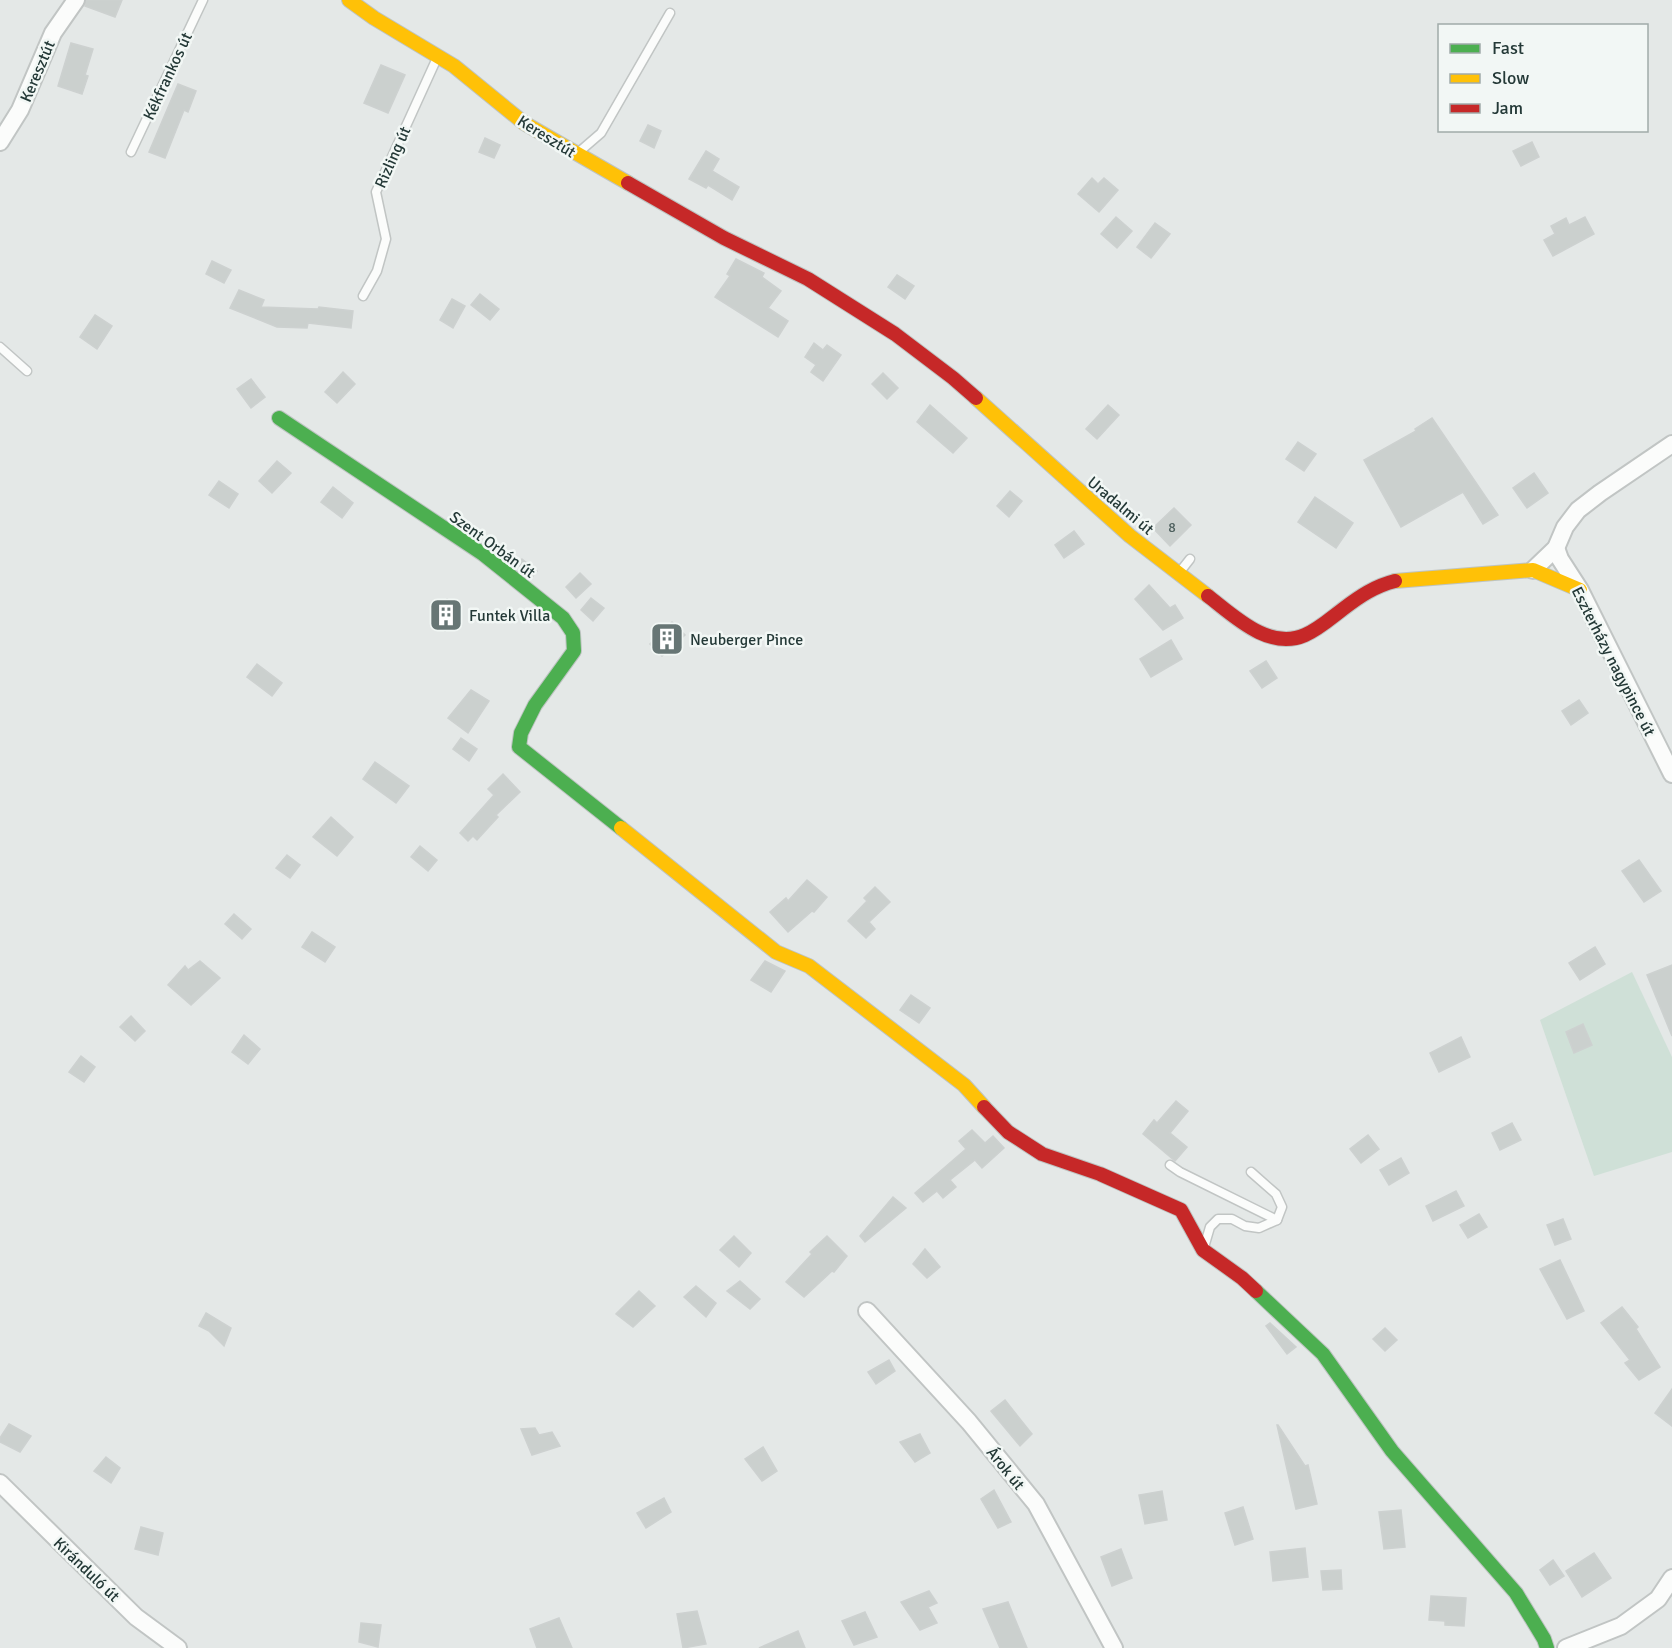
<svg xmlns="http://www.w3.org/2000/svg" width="1672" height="1648" font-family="Signika,sans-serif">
  <rect width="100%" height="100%" fill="#e4e8e7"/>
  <path fill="#cfe0d7" d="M1632,972L1672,1057V1152L1594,1176L1540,1020Z"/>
  <g fill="#cbd0ce" stroke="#cdd1d0" stroke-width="1.5">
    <path d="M86,0H122L115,17L85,6Z"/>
    <path d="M71,43L93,49L85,75L88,76L82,94L58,86Z"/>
    <path d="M381,65L405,75L388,113L364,103Z"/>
    <path d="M178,84L196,91L188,112L184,110L165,158L149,152Z"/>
    <path d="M648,125L661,131L654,148L640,141Z"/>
    <path d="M485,138L500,145L494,158L479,152Z"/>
    <path d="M1532,142L1539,157L1521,166L1513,151Z"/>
    <path d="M706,151L719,159L712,171L739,187L732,200L708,185L706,188L689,179Z"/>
    <path d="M1092,178L1098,184L1104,178L1118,190L1099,212L1078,194Z"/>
    <path d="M1116,217L1132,231L1117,248L1101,234Z"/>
    <path d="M1585,217L1594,234L1553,256L1544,240L1555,234L1551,226L1566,218L1569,225Z"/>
    <path d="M1155,223L1170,234L1151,258L1137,247Z"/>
    <path d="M736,259L764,273L762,277L781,291L768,308L788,321L778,337L715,297L730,276L727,274Z"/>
    <path d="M212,261L231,270L224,283L206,274Z"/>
    <path d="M897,275L914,286L905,299L888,287Z"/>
    <path d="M239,290L264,300L261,307L318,309L319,307L353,311L351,328L308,323L307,328L277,327L230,308Z"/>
    <path d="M480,294L499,309L490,320L471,305Z"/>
    <path d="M452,299L465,306L453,328L440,320Z"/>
    <path d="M95,315L112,326L97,349L80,337Z"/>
    <path d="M814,343L823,350L827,345L841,355L823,381L811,372L816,365L805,357Z"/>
    <path d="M343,372L355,384L337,403L325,392Z"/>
    <path d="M883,373L898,388L887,399L872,384Z"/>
    <path d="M251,379L265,397L251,408L237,389Z"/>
    <path d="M930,405L967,438L953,453L917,422Z"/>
    <path d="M1108,405L1119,415L1097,439L1086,429Z"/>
    <path d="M1432,418L1498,515L1483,524L1463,492L1401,527L1364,460L1416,431L1415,429Z"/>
    <path d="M1298,442L1316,454L1304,471L1286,459Z"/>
    <path d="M277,461L291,473L272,493L259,481Z"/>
    <path d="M1534,473L1548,493L1527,508L1513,488Z"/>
    <path d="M219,481L238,494L229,508L209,495Z"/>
    <path d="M333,487L353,503L342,518L321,502Z"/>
    <path d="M1010,491L1022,501L1009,517L997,506Z"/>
    <path d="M1315,497L1353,523L1336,548L1298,522Z"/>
    <path d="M1174,508L1191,525L1170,546L1153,528Z"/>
    <path d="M1074,531L1084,544L1064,558L1055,545Z"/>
    <path d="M522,559L537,571L533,576L517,564Z"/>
    <path d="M580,573L591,584L576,598L566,587Z"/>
    <path d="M1149,585L1170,608L1175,605L1183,618L1163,630L1135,599Z"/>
    <path d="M591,598L604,608L593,621L581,610Z"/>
    <path d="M447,599L461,608L445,631L431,621Z"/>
    <path d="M672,622L685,635L662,656L650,644Z"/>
    <path d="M1171,640L1182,659L1151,677L1140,659Z"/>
    <path d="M1266,661L1277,678L1262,688L1250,671Z"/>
    <path d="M257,664L282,683L272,696L247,677Z"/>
    <path d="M471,690L489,701L468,733L448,718Z"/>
    <path d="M1579,700L1588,713L1571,725L1562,711Z"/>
    <path d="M461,738L477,749L469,761L453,749Z"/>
    <path d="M375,762L409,786L396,803L363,779Z"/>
    <path d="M503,774L520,792L496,815L498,817L477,840L473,836L468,841L460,833L494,795L488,789Z"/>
    <path d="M331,817L353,837L337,856L313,837Z"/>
    <path d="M420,846L437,860L428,871L411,857Z"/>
    <path d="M287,855L300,865L290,878L276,868Z"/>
    <path d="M1639,860L1661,891L1644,902L1622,871Z"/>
    <path d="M807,880L827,897L814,912L812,911L788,932L770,912L786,898L788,901Z"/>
    <path d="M875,887L890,902L869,922L875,929L866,938L848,921L867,901L864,898Z"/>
    <path d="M234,914L251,929L242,939L225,924Z"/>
    <path d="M312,932L335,947L325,962L302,947Z"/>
    <path d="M1595,947L1605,964L1580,980L1569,963Z"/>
    <path d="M200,961L220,978L191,1005L168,985L185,966L188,970Z"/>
    <path d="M765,961L785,971L771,992L751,980Z"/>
    <path d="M1672,965V1036L1647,975Z"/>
    <path d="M911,995L930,1008L919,1023L900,1010Z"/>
    <path d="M131,1016L145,1031L135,1041L120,1027Z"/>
    <path d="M1583,1024L1592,1045L1574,1053L1566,1032Z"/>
    <path d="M244,1035L260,1049L248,1064L232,1052Z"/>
    <path d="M1461,1037L1470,1057L1439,1072L1430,1053Z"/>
    <path d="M81,1056L95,1067L84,1082L69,1072Z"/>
    <path d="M1176,1101L1188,1111L1170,1133L1187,1147L1175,1161L1143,1134L1154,1120L1157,1123Z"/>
    <path d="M1512,1123L1521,1140L1500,1150L1492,1133Z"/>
    <path d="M972,1130L985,1143L993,1136L1004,1148L982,1168L975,1160L950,1180L956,1187L943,1198L937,1191L923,1202L915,1193L966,1149L959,1141Z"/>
    <path d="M1368,1135L1379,1149L1361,1163L1350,1149Z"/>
    <path d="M1401,1158L1409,1173L1389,1185L1380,1170Z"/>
    <path d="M1456,1191L1464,1206L1433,1221L1426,1206Z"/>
    <path d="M893,1197L906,1208L865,1242L860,1236Z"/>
    <path d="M1479,1214L1487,1227L1468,1238L1460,1225Z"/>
    <path d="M1563,1219L1571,1239L1555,1245L1547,1225Z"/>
    <path d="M734,1236L751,1253L739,1267L720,1250Z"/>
    <path d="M827,1236L847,1256L834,1272L832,1271L804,1297L786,1282L812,1254L810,1252Z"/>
    <path d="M925,1249L940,1267L927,1278L913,1264Z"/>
    <path d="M1560,1260L1584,1311L1567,1319L1540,1269Z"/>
    <path d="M740,1281L760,1299L750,1309L727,1291Z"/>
    <path d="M696,1286L716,1303L706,1317L684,1297Z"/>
    <path d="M639,1291L655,1306L633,1327L616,1314Z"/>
    <path d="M1622,1307L1638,1327L1636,1329L1660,1367L1639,1380L1625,1363L1630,1360L1601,1323Z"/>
    <path d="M206,1313L231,1328L224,1346L209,1331L199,1326Z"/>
    <path d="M1270,1323L1296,1347L1287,1354L1266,1326Z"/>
    <path d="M1385,1328L1397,1340L1385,1351L1373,1339Z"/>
    <path d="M889,1360L895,1371L876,1384L868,1372Z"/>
    <path d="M1672,1389V1426L1655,1413Z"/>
    <path d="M1005,1400L1032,1434L1020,1446L991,1411Z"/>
    <path d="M9,1424L31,1436L20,1452L0,1442V1438Z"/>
    <path d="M1277,1425H1278L1305,1466L1308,1465L1317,1504L1296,1509Z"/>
    <path d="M535,1428L539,1435L552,1432L560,1446L532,1455L521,1429Z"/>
    <path d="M920,1434L930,1453L915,1462L900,1442Z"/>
    <path d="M763,1447L777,1471L762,1481L745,1459Z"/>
    <path d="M106,1457L120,1468L111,1483L94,1471Z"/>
    <path d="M994,1490L1011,1522L998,1528L981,1499Z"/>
    <path d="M1162,1491L1167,1520L1145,1524L1139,1495Z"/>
    <path d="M664,1498L671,1512L646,1528L637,1513Z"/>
    <path d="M1243,1507L1253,1539L1235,1545L1225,1513Z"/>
    <path d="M1401,1510L1405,1547L1384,1549L1379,1512Z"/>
    <path d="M141,1527L163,1533L158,1555L135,1549Z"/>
    <path d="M1305,1548L1308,1577L1273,1581L1270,1552Z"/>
    <path d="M1121,1549L1132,1578L1112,1586L1101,1557Z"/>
    <path d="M1594,1553L1611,1578L1582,1597L1566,1571Z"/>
    <path d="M1553,1560L1564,1576L1550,1585L1540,1570Z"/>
    <path d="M1341,1570L1342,1589L1323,1590L1321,1571Z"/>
    <path d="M929,1591L937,1603L928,1607L937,1623L920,1630L901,1602Z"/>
    <path d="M1431,1596L1466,1598L1464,1626L1445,1625V1621L1429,1620Z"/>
    <path d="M1008,1602L1027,1648H1000L983,1609Z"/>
    <path d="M697,1611L706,1644L683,1648L677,1614Z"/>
    <path d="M865,1612L877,1637L854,1645L842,1621Z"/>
    <path d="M559,1618L572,1648H537L530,1629Z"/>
    <path d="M361,1623L381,1625L378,1647L359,1642Z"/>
    <path d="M798,1631L805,1648H759Z"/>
  </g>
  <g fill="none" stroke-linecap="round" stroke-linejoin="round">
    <g stroke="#c1c5c4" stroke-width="11">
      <g id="lane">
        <path d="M131,152L203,0"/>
        <path d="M579,152L601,133L670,13"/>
        <path d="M363,296L377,271L386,239L376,192L437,58"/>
        <path d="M0,347L27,371"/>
        <path d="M1179,573L1190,559"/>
        <path d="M1170,1165L1180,1172L1277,1220"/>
        <path d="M1205,1244L1210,1227L1218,1219H1232L1245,1226L1259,1228L1277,1220L1282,1207L1276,1194L1251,1172"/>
      </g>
    </g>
    <g stroke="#c1c5c4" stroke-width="20">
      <g id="street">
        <path d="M0,142L20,110L53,33L76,0"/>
        <path d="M1556,548L1560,559L1580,590L1672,774"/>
        <path d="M1533,570L1556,548L1565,527L1578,510L1600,493L1672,444"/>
        <path d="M867,1311L969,1422L1036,1504L1114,1648"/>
        <path d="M0,1483L136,1617L178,1648"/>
        <path d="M1566,1648L1621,1626L1658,1599L1672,1578"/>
      </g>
    </g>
    <g stroke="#bec4c2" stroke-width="16">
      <g id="fast">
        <path d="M279,418L483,554L563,618L573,633L574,651L535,705L521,733L519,747L621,828"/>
        <path d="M1256,1291L1323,1354L1392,1451L1516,1593L1544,1639L1547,1648"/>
      </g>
    </g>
    <g stroke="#bec4c2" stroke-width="16">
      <g id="slow">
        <path d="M349,0L374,18L454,66L524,123L628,183"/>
        <path d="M976,398L1130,536L1208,596"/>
        <path d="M1395,581L1533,570L1580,590"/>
        <path d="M621,828L776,952L809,966L964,1085L984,1107"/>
      </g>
    </g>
    <g stroke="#bec4c2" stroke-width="16">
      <g id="jam">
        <path d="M628,183L724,238L808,279L895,334L953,378L976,398"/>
        <path d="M1208,596C1234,616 1269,651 1305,635C1319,629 1331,618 1343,609C1360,596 1375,586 1395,581"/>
        <path d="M984,1107L1008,1132L1042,1154L1100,1174L1181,1210L1203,1250L1242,1278L1256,1291"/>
      </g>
    </g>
    <use href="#lane" stroke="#fbfcfb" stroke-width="8"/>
    <use href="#street" stroke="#fbfcfb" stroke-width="16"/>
    <use href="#fast" stroke="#4caf50" stroke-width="14"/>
    <use href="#slow" stroke="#ffc107" stroke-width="14"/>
    <use href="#jam" stroke="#c62828" stroke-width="14"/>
  </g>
  <defs>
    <g id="building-square" transform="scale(1.725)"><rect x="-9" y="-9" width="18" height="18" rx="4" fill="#677675" stroke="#f2f7f5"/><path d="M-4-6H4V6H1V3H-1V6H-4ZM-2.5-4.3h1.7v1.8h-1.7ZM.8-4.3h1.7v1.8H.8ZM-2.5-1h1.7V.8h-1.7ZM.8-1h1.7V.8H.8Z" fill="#fff"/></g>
  </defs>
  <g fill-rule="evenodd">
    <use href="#building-square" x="446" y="615"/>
    <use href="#building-square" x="667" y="639"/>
  </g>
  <g text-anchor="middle" stroke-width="5" stroke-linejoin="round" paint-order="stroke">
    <g font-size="14" fill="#4e605e">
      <text x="1172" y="532">8</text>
    </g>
    <g font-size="16" fill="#243937" stroke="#f2f7f5">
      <text transform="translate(37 71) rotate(-67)" y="6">Keresztút</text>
      <text transform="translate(167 76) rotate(-65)" y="6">Kékfrankos út</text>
      <text transform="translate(547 136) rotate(32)" y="6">Keresztút</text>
      <text transform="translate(392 157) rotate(-66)" y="6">Rizling út</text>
      <text transform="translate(1121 505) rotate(40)" y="6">Uradalmi út</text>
      <text transform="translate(493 544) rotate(36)" y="6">Szent Orbán út</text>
      <text transform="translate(1614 661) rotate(63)" y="6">Eszterházy nagypince út</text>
      <text transform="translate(1006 1468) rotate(51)" y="6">Árok út</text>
      <text transform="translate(87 1569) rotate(44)" y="6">Kiránduló út</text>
    </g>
    <g font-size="16" fill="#243937" stroke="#f2f7f5" text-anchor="start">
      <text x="469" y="621">Funtek Villa</text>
      <text x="690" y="645">Neuberger Pince</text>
    </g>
  </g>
  <rect x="1438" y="24" width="210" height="108" fill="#f2f7f5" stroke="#a0aba9" stroke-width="1.5"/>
  <rect x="1450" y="44" width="30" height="9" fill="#4caf50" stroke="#a0aba9" stroke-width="1.5"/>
  <text x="1492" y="54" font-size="18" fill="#243937">Fast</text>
  <rect x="1450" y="74" width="30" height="9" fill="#ffc107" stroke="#a0aba9" stroke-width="1.5"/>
  <text x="1492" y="84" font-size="18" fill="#243937">Slow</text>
  <rect x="1450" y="104" width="30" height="9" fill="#c62828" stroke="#a0aba9" stroke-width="1.5"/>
  <text x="1492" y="114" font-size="18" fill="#243937">Jam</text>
</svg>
